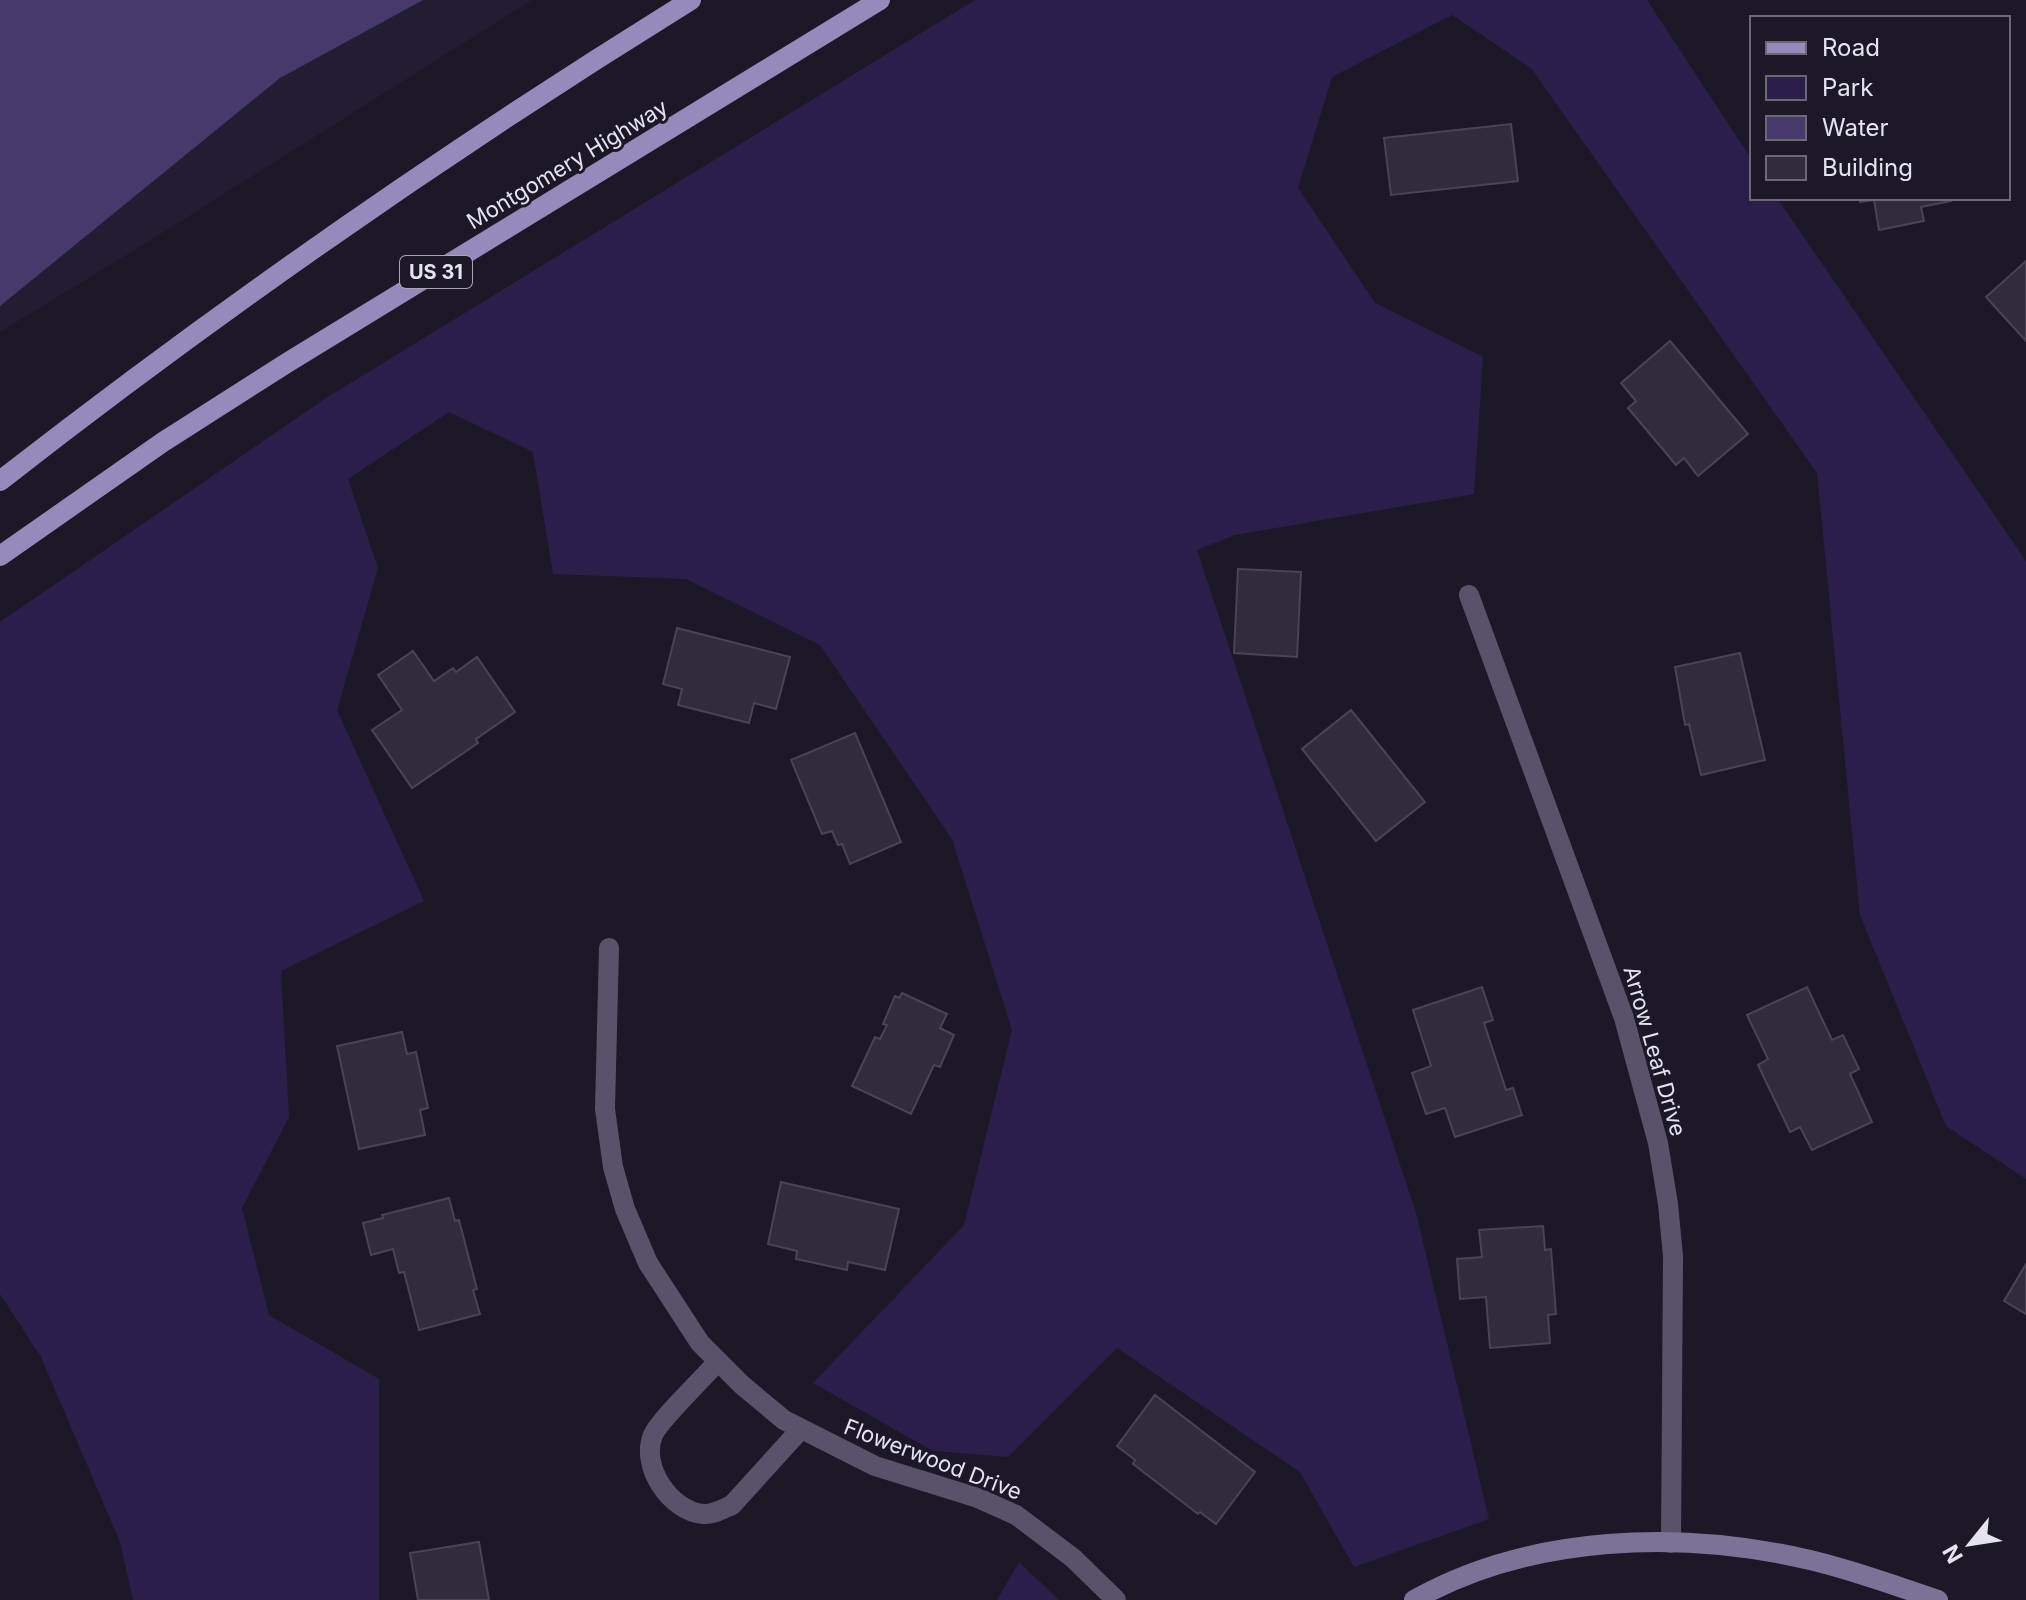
<svg xmlns="http://www.w3.org/2000/svg" width="2026" height="1600" font-family="Inter,sans-serif">
  <rect width="100%" height="100%" fill="#1c1828"/>
  <path fill="#231d33" d="M0,0H532L151,240L0,332Z"/>
  <g fill="#2c1e4b">
    <path d="M975,0H1647L1752,160V198H1777L2026,561V1179L1946,1126L1860,915L1817,473L1531,68L1452,15L1332,77L1298,188L1375,303L1483,357L1474,494L1235,535L1197,550L1416,1213L1489,1519L1354,1567L1300,1472L1117,1348L1008,1457L933,1451L813,1383L964,1225L1012,1030L952,839L820,645L686,579L553,574L533,452L449,412L348,479L378,568L337,710L424,901L281,971L289,1117L242,1208L269,1315L379,1379V1600H133L120,1542L41,1357L0,1294V622L326,398Z"/>
    <path d="M1019,1562L1059,1600H997Z"/>
  </g>
  <path fill="#48396d" d="M0,0H423L280,78L0,306Z"/>
  <g fill="#302c3d" stroke="#484456" stroke-width="2">
    <path d="M1511,124L1518,181L1391,195L1384,138Z"/>
    <path d="M1859,198H1950L1951,201L1921,207L1924,221L1879,230L1874,200L1860,202Z"/>
    <path d="M2026,261V341L1986,297Z"/>
    <path d="M1670,341L1748,434L1698,476L1684,458L1676,465L1628,408L1636,401L1621,383Z"/>
    <path d="M1238,569L1301,572L1297,657L1234,653Z"/>
    <path d="M677,628L790,657L776,709L754,703L749,723L678,705L682,689L663,684Z"/>
    <path d="M413,651L434,681L453,668L456,672L477,657L515,712L476,739L478,743L412,788L372,730L402,710L378,675Z"/>
    <path d="M1740,653L1765,760L1701,775L1689,724L1685,725L1675,667Z"/>
    <path d="M1351,710L1425,802L1376,841L1302,749Z"/>
    <path d="M855,733L901,842L850,864L842,844L838,845L832,831L822,834L791,760Z"/>
    <path d="M1482,987L1493,1020L1484,1023L1506,1090L1513,1088L1522,1115L1455,1137L1445,1108L1426,1114L1412,1073L1431,1066L1413,1010Z"/>
    <path d="M1807,987L1832,1040L1843,1035L1859,1069L1850,1074L1872,1122L1812,1150L1800,1127L1790,1132L1758,1065L1768,1059L1747,1015Z"/>
    <path d="M902,993L947,1014L940,1028L954,1035L940,1067L934,1065L911,1114L852,1086L875,1037L880,1039L887,1025L883,1024L895,996L899,998Z"/>
    <path d="M402,1032L407,1054L416,1052L428,1108L420,1110L425,1135L359,1149L337,1046Z"/>
    <path d="M781,1182L899,1209L885,1270L848,1262L847,1270L796,1259L797,1251L768,1244Z"/>
    <path d="M449,1198L455,1221L459,1220L477,1289L473,1290L480,1314L419,1330L404,1272L399,1273L393,1249L371,1255L363,1223L383,1218L382,1215Z"/>
    <path d="M1543,1226L1545,1250L1551,1249L1556,1314L1548,1315L1550,1343L1490,1348L1486,1297L1460,1299L1457,1259L1482,1257L1479,1230Z"/>
    <path d="M2026,1264V1314L2004,1301Z"/>
    <path d="M1155,1395L1255,1472L1216,1524L1200,1512L1198,1514L1133,1464L1135,1460L1117,1446Z"/>
    <path d="M479,1542L489,1600H418L410,1553Z"/>
  </g>
  <g fill="none" stroke-linecap="round" stroke-linejoin="round">
    <g stroke="#58536b" stroke-width="20">
      <path d="M1469,595L1624,1018L1658,1143L1668,1204L1673,1256L1671,1543"/>
      <path d="M609,948L605,1109L613,1167L625,1209L648,1263L700,1343L742,1385L784,1420L875,1466L978,1498L1016,1515L1073,1558L1116,1600"/>
      <path d="M718,1361C704,1378 660,1419 653,1435C640,1466 670,1511 703,1514C713,1515 723,1509 732,1505L801,1429"/>
    </g>
    <path stroke="#7b7298" stroke-width="20" d="M1414,1600C1531,1534 1682,1530 1810,1560C1853,1570 1896,1586 1938,1600"/>
    <g stroke="#968abc" stroke-width="20">
      <path d="M0,481C222,308 452,148 691,0"/>
      <path d="M0,556L163,442L290,361L880,0"/>
    </g>
  </g>
  <g text-anchor="middle" stroke-width="6" stroke-linejoin="round" paint-order="stroke">
    <rect fill="#1c1828" stroke="#a9a6b3" stroke-width="2" x="400" y="256" width="72" height="32" rx="6"/>
    <g font-size="20" font-weight="bold" fill="#e5e3ee">
      <text x="436" y="279">US 31</text>
    </g>
    <g font-size="22" fill="#e5e3ee" stroke="#1c1828">
      <text transform="translate(567 164) rotate(-31)" y="8">Montgomery Highway</text>
      <text transform="translate(1655 1051) rotate(74)" y="8">Arrow Leaf Drive</text>
      <text transform="translate(933 1459) rotate(21)" y="8">Flowerwood Drive</text>
    </g>
  </g>
  <rect x="1750" y="16" width="260" height="184" fill="#1c1828" stroke="#6c6977" stroke-width="2"/>
  <rect x="1766" y="42" width="40" height="12" fill="#968abc" stroke="#6c6977" stroke-width="2"/>
  <text x="1822" y="56" font-size="24" fill="#e5e3ee">Road</text>
  <rect x="1766" y="76" width="40" height="24" fill="#2c1e4b" stroke="#6c6977" stroke-width="2"/>
  <text x="1822" y="96" font-size="24" fill="#e5e3ee">Park</text>
  <rect x="1766" y="116" width="40" height="24" fill="#48396d" stroke="#6c6977" stroke-width="2"/>
  <text x="1822" y="136" font-size="24" fill="#e5e3ee">Water</text>
  <rect x="1766" y="156" width="40" height="24" fill="#302c3d" stroke="#6c6977" stroke-width="2"/>
  <text x="1822" y="176" font-size="24" fill="#e5e3ee">Building</text>
  <g transform="translate(1970 1544) rotate(240)" stroke="#1c1828" stroke-width="6" paint-order="stroke">
  <path d="M0-6L14 30L0 20L-14 30Z" fill="#e5e3ee"/>
  <text y="-12" font-size="22" font-weight="bold" text-anchor="middle" fill="#e5e3ee">N</text>
  </g>
</svg>
